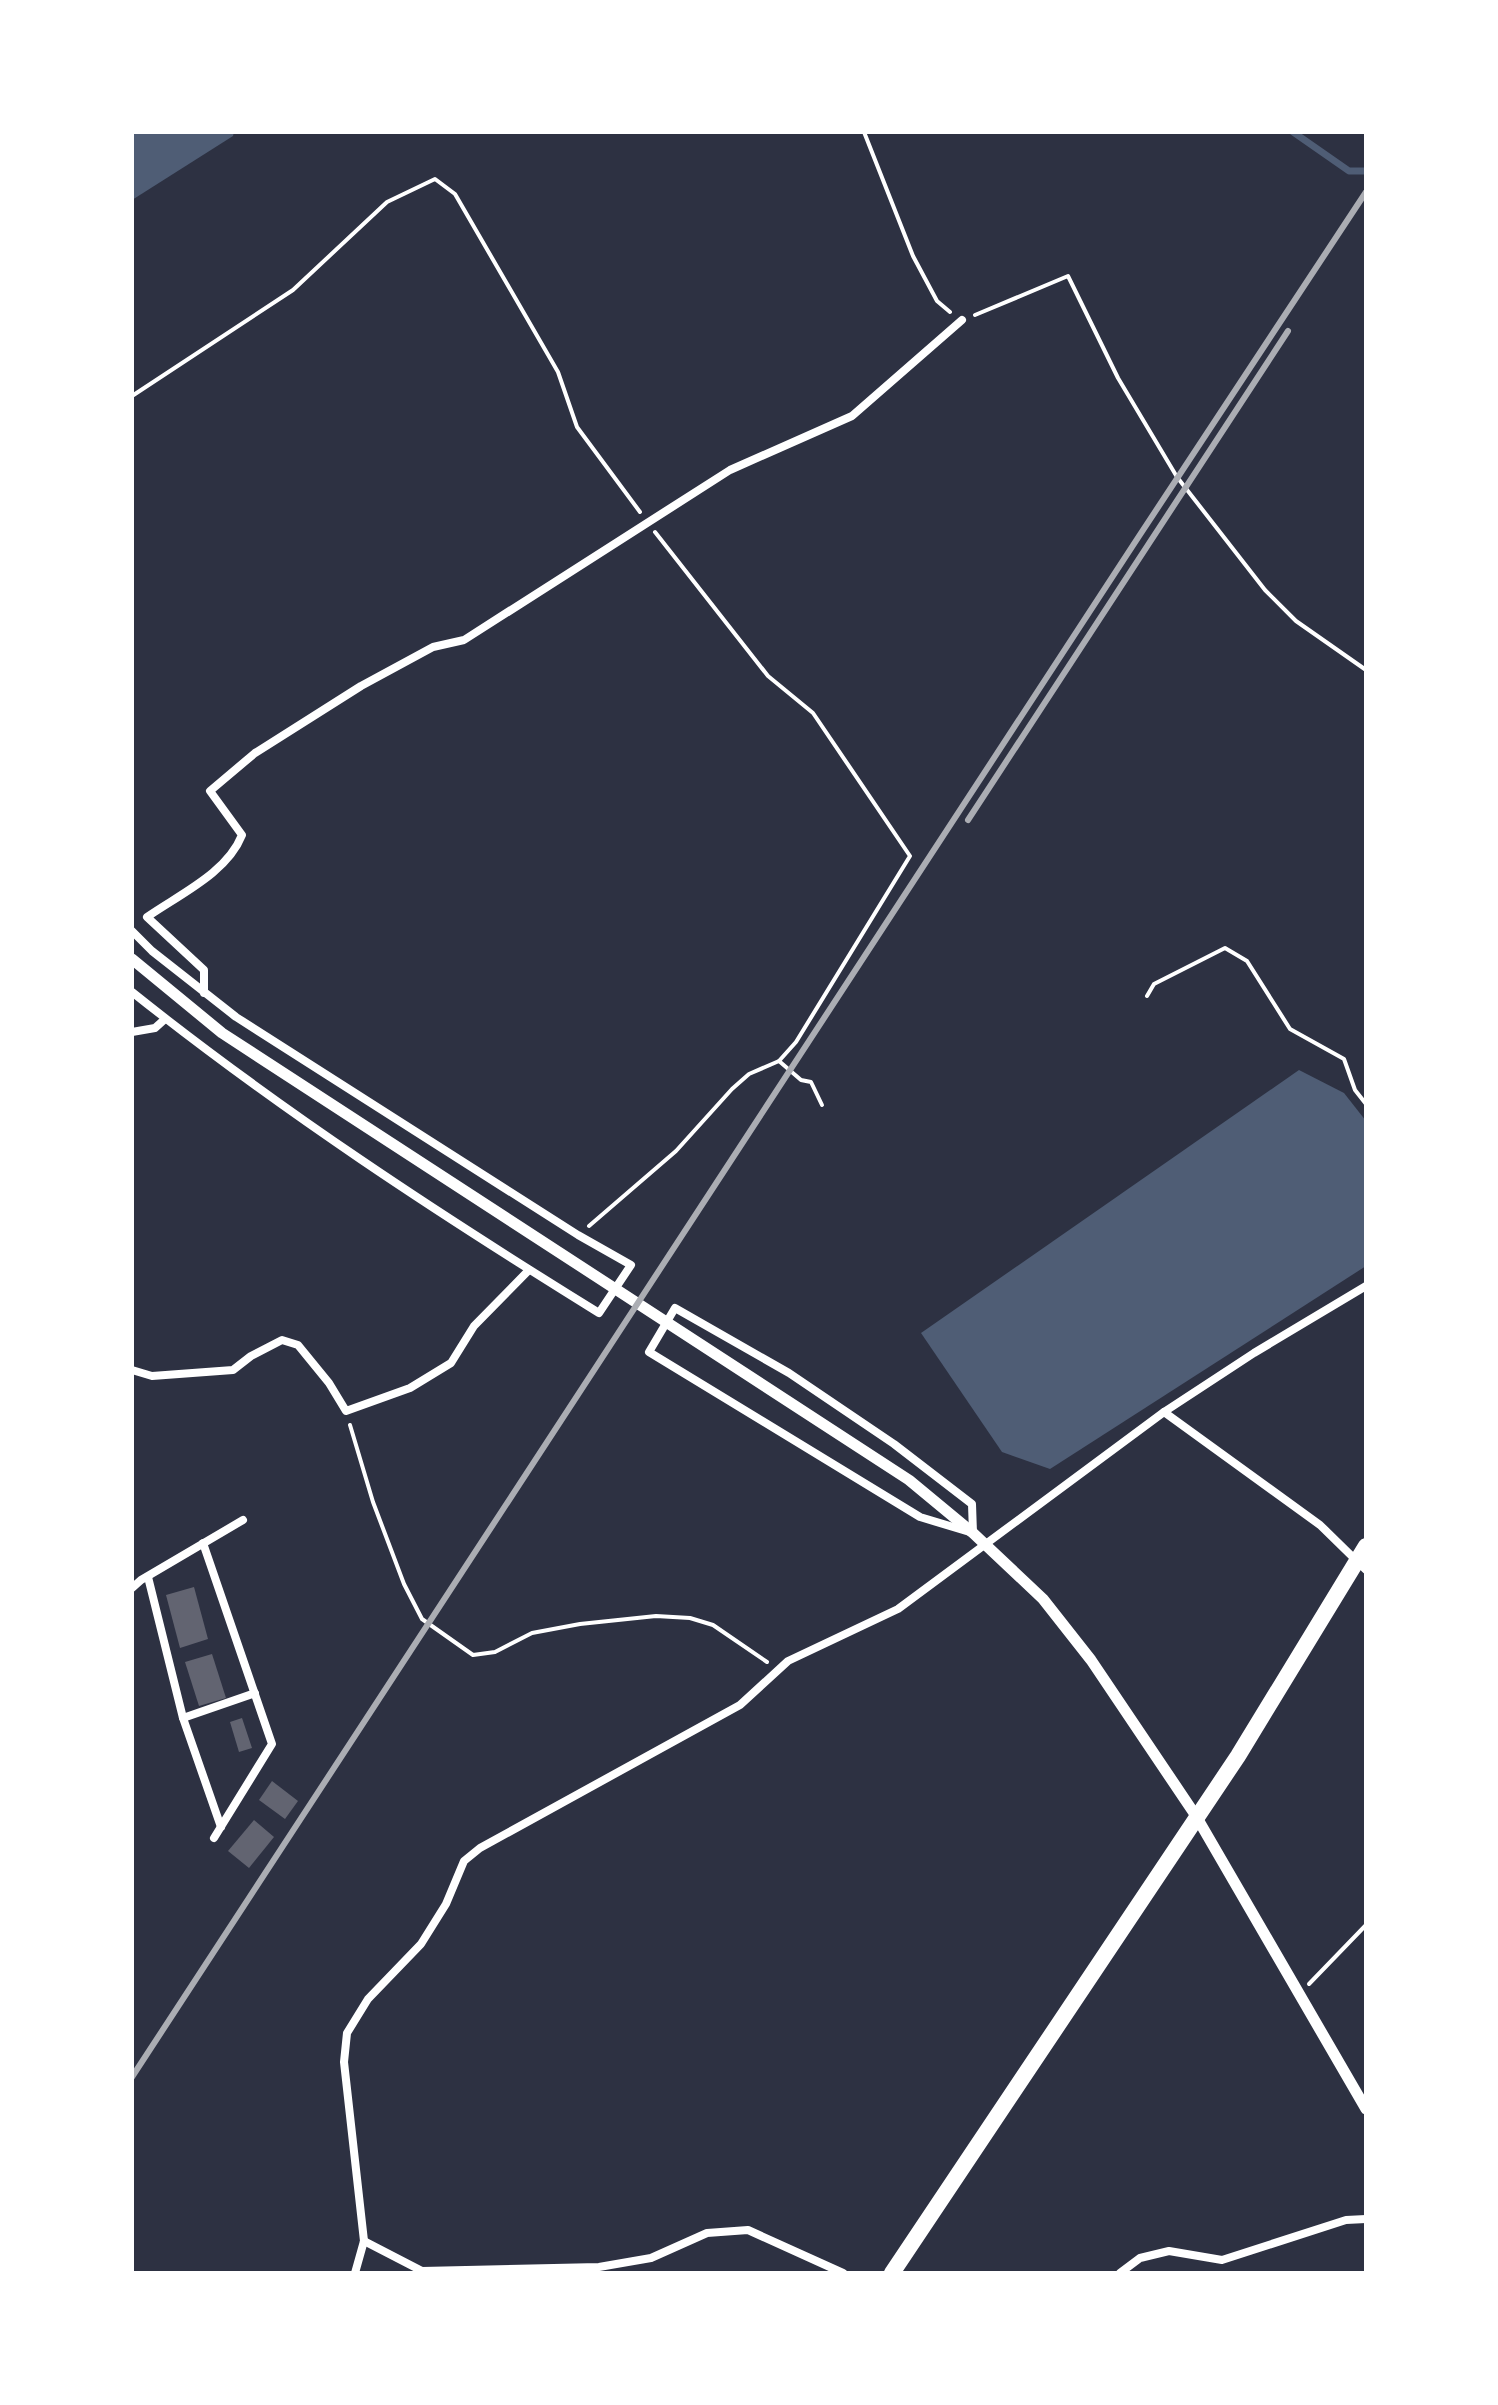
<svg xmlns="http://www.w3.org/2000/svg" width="1498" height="2405" font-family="Merriweather,serif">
  <rect width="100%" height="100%" fill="#2d3142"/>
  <g fill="#4f5d75">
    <path d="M132,132H234L233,136L132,200Z"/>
    <path d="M1299,1070L1344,1093L1366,1121V1266L1050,1469L1002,1452L921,1333Z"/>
  </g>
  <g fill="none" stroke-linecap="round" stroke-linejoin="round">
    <path stroke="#4f5d75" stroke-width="7" d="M1293,132L1349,171H1366"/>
  </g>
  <g fill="#626471">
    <path d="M194,1587L208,1639L180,1648L166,1595Z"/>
    <path d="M212,1654L226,1698L199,1706L185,1662Z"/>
    <path d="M242,1718L252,1748L239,1752L230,1722Z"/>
    <path d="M272,1781L298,1801L285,1819L259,1800Z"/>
    <path d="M254,1820L274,1837L249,1868L228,1851Z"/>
  </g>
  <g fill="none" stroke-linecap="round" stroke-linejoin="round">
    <g stroke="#fff" stroke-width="4">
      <path d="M864,132L913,256L937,301L950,312"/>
      <path d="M975,315L1068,276L1118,378L1177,477L1265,590L1296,621L1366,670"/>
      <path d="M132,396L293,290L387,202L435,179L455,194L558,372L577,427L640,512"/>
      <path d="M1147,996L1154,984L1225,948L1247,961L1290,1029L1344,1059L1355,1090L1366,1104"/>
      <path d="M779,1061L801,1080L811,1082L822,1105"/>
      <path d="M589,1226L676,1151L732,1089L749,1074L779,1061L796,1042L910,856L813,713L768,676L655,532"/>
      <path d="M350,1425L373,1502L404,1584L422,1619L473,1655L495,1652L532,1633L580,1624L656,1616L690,1618L713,1625L767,1662"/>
      <path d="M1309,1984L1366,1925"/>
    </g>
    <g stroke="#fff" stroke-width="8">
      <path d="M132,931L152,951L236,1017L578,1235L631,1265L599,1313C439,1214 280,1110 132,992"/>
      <path d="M204,993V970L147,917C180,894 227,873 242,835L210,791L255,753L361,686L433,647L464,640L730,470L852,416L962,320"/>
      <path d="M132,1032L155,1028L165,1019"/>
      <path d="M675,1308L789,1373L894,1444L972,1504L973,1533L920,1517L649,1352Z"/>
      <path d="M132,1370L152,1376L233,1370L251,1356L282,1340L298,1345L329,1383L346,1411L410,1388L451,1363L474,1326L529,1270"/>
      <path d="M1164,1412L1320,1525L1366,1570"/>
      <path d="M203,1543L272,1744L214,1838"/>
      <path d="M148,1577L183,1718L221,1827"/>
      <path d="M132,1588L141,1580L243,1520"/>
      <path d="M183,1718L255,1693"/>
      <path d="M364,2241L422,2271L599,2267L651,2258L707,2233L748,2230L843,2273"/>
      <path d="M355,2273L364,2241L344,2062L347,2033L368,1999L421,1944L446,1904L464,1861L480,1848L740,1705L788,1661L898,1609L1164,1412L1254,1353L1366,1286"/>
      <path d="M1120,2273L1140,2258L1169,2251L1222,2260L1346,2220L1366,2219"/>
    </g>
    <path stroke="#fff" stroke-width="11" d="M132,959L222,1033L909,1480L973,1533L1043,1599L1091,1660L1196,1816L1366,2109"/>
    <path stroke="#fff" stroke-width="16" d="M892,2273L1238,1756L1366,1546"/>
    <g stroke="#abadb3" stroke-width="6">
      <path d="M968,820L1288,331"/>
      <path d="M132,2077C545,1450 951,818 1366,192"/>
    </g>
  </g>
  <rect width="1498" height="2405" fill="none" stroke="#ffffff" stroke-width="268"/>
</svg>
